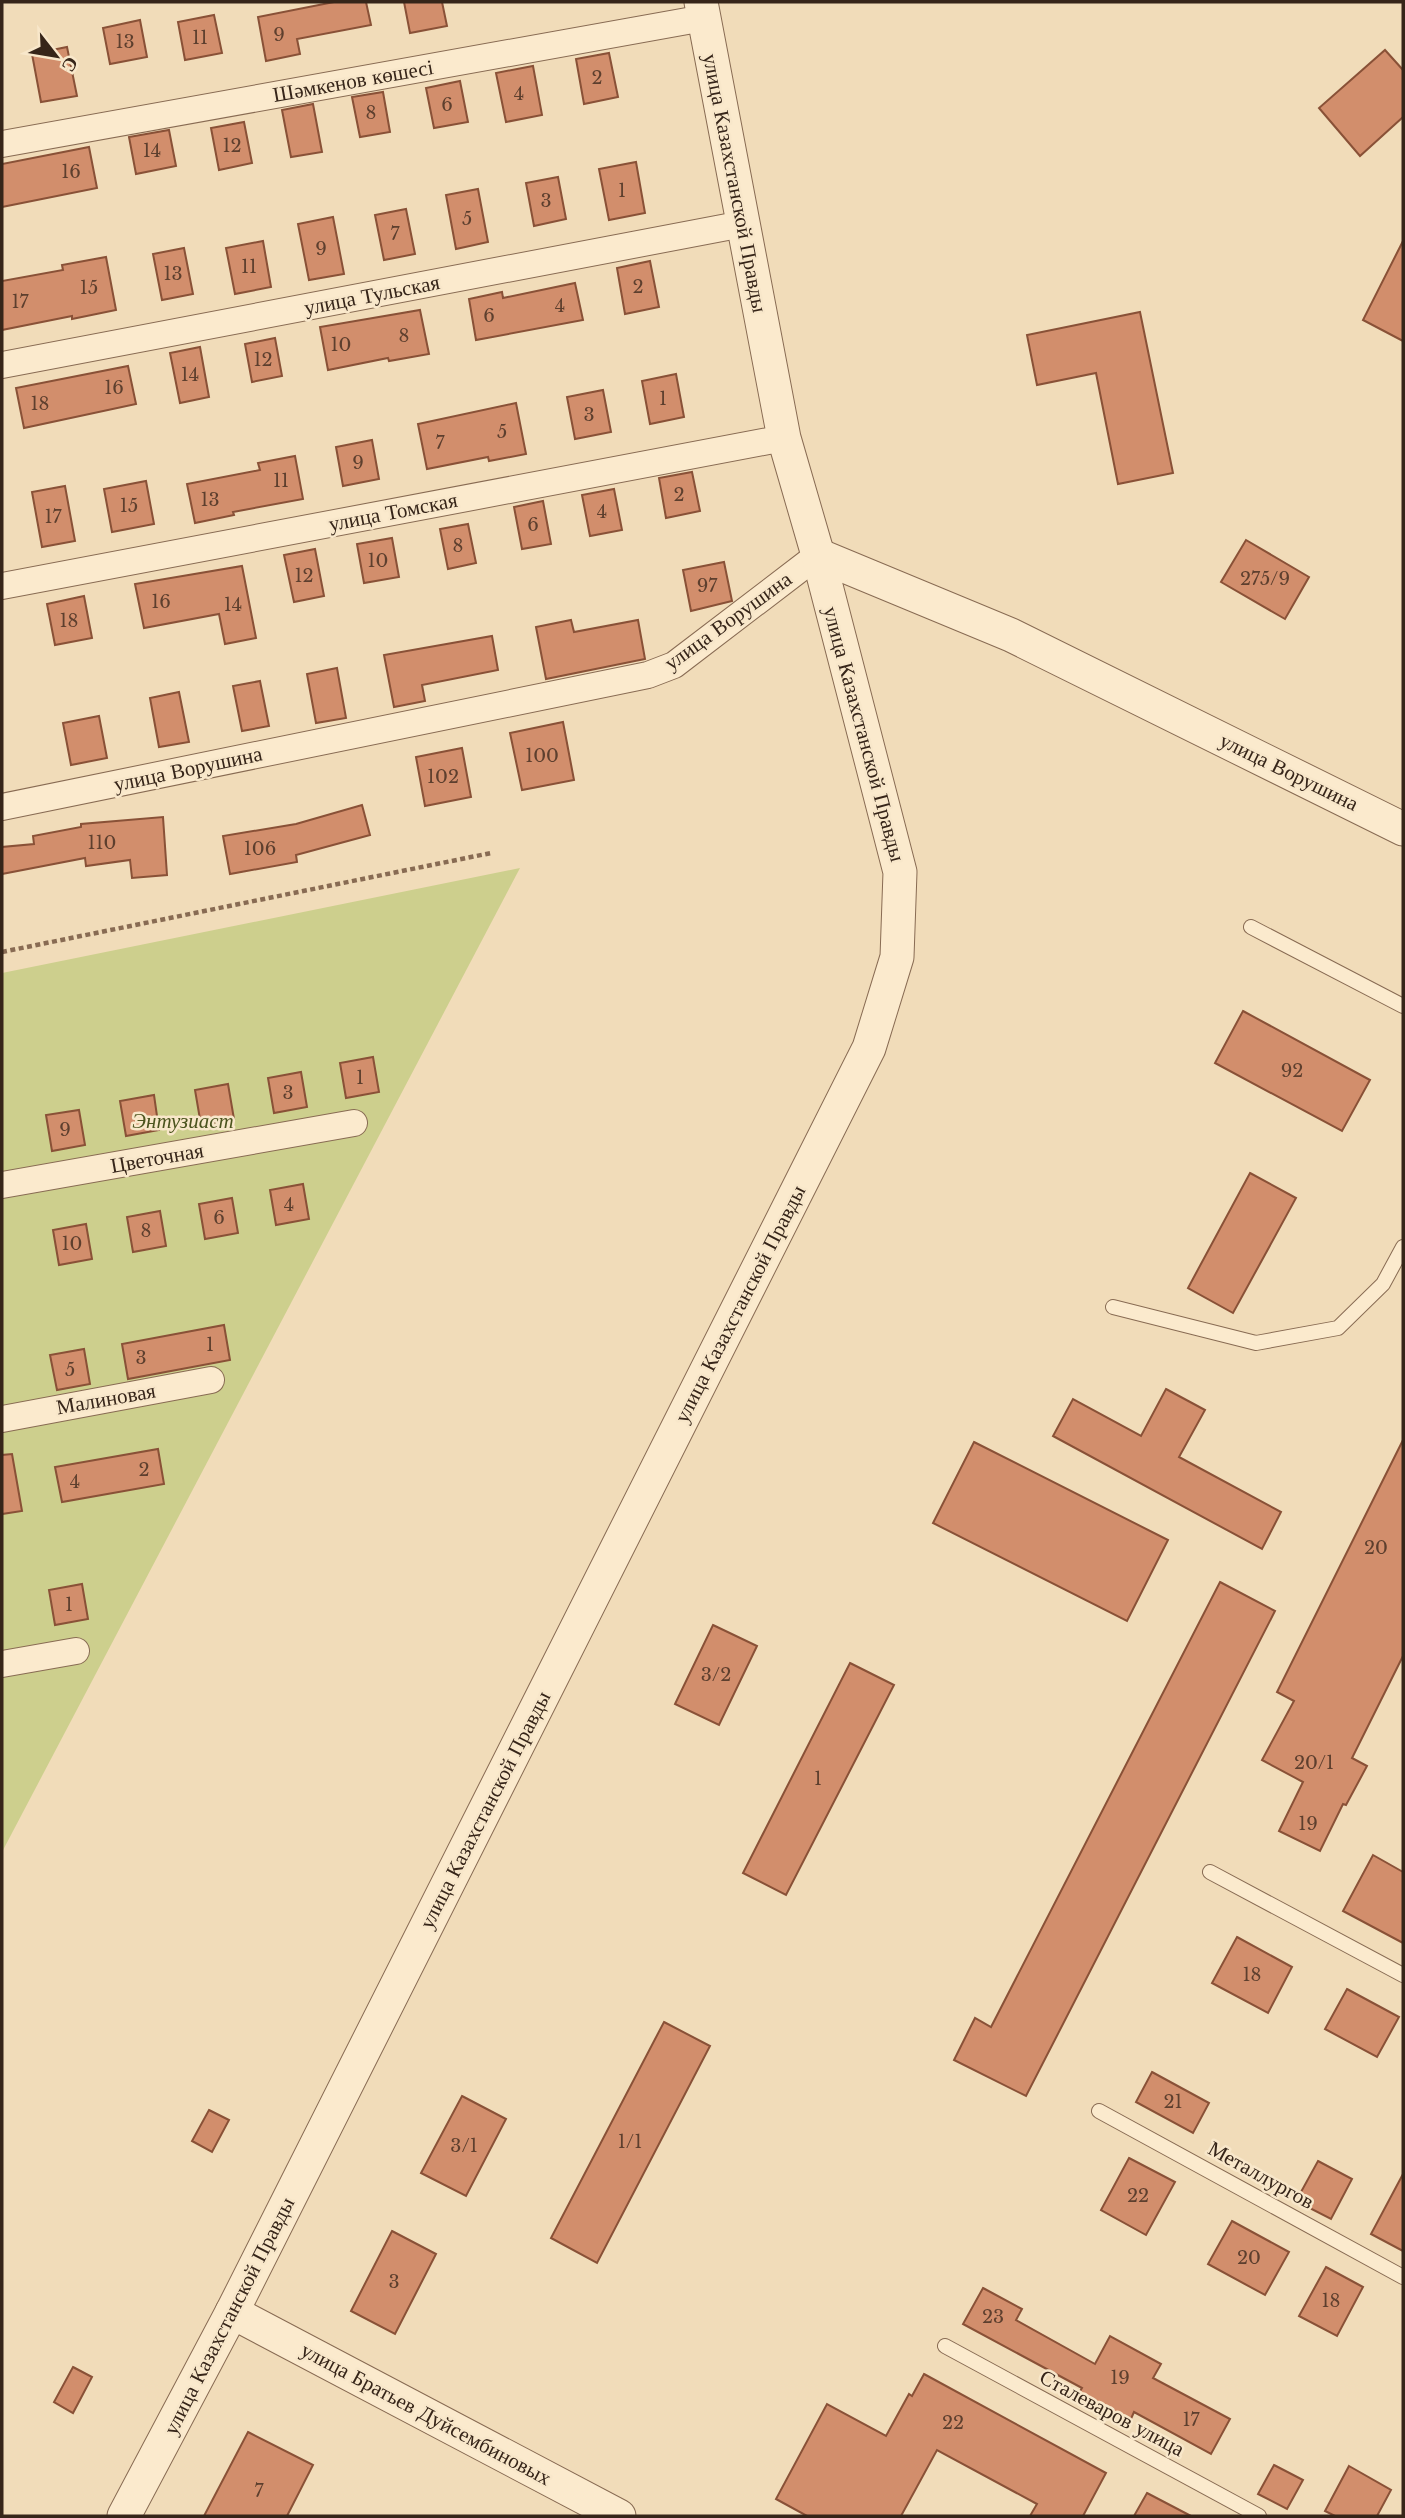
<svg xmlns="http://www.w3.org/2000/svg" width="1405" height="2518" font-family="'Libre Baskerville',serif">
  <rect width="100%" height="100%" fill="#f1dcb9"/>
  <path fill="#cdcf8d" d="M520,868L2,1852V973Z"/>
  <g fill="#d28e6c" stroke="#895137" stroke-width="2">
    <path d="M334,2H366L371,25L297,39L300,54L266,61L258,17Z"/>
    <path d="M404,2H442L447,26L410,33Z"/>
    <path d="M214,15L222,53L185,60L178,22Z"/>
    <path d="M140,20L147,57L110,64L103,28Z"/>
    <path d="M67,47L77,96L41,102L32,54Z"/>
    <path d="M1385,50L1403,70V117L1360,156L1319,108Z"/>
    <path d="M609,53L618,97L584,104L576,59Z"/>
    <path d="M533,66L542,115L506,122L496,73Z"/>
    <path d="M460,81L468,122L434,128L426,88Z"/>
    <path d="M383,92L390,132L360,137L352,97Z"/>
    <path d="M313,104L322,152L291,157L282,110Z"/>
    <path d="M244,122L252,163L219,170L211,128Z"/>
    <path d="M169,130L176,166L136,174L129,137Z"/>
    <path d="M89,147L97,188L2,207V164Z"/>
    <path d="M636,162L645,213L609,220L599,169Z"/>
    <path d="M558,177L566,219L534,226L526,183Z"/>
    <path d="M478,189L488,242L456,249L446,195Z"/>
    <path d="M406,209L415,254L384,260L375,215Z"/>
    <path d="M333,217L344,274L309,280L298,224Z"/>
    <path d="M263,241L271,287L235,294L226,248Z"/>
    <path d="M1403,241V341L1363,320Z"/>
    <path d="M184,248L193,294L162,300L153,254Z"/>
    <path d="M106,257L116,310L72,319V316L2,330V281L63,270L62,265Z"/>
    <path d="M650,261L659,307L625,314L617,268Z"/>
    <path d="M575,283L583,320L476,340L469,299L502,292L503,298Z"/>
    <path d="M420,310L429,354L389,361L388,358L328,370L320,327Z"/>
    <path d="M1140,312L1173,473L1118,484L1096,373L1037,385L1027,335Z"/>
    <path d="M275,338L282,376L252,382L245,344Z"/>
    <path d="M200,347L209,397L180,403L170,353Z"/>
    <path d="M128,366L136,404L24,428L16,388Z"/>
    <path d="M676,374L684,417L650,424L642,381Z"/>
    <path d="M603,390L611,432L575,439L567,397Z"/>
    <path d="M516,403L526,454L489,461L488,457L427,469L418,424Z"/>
    <path d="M372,440L379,479L343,486L336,447Z"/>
    <path d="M295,456L303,499L233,512L234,515L195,523L187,484L260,470L258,463Z"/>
    <path d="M692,472L700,511L666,518L659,478Z"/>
    <path d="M146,481L154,524L112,532L104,489Z"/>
    <path d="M65,486L75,541L42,547L32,492Z"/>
    <path d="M614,489L622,530L590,536L582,495Z"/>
    <path d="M543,501L551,544L522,549L514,507Z"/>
    <path d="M468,524L476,563L448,569L440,529Z"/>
    <path d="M392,538L399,577L364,583L357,544Z"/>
    <path d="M1246,540L1309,577L1285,619L1221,582Z"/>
    <path d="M315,549L324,596L294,602L284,555Z"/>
    <path d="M724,562L732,601L691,611L683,570Z"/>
    <path d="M242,566L256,638L225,644L219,614L144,628L135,584Z"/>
    <path d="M84,596L92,638L55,645L47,604Z"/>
    <path d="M571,620L574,632L638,620L645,659L546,679L536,627Z"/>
    <path d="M492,636L498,670L422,685L425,701L394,707L384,655Z"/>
    <path d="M337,668L346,718L316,723L307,674Z"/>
    <path d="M260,681L269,726L242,731L233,686Z"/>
    <path d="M179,692L189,742L159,747L150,698Z"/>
    <path d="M99,716L107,758L71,765L63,723Z"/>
    <path d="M563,722L574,780L522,790L510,733Z"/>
    <path d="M462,748L471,797L425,806L416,757Z"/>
    <path d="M362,805L370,835L296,855L297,862L230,874L223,836L296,824Z"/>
    <path d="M163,817L167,875L132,878L130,860L86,866L85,858L2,874V847L34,844L33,836L81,827V824Z"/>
    <path d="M1243,1011L1370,1080L1342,1131L1215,1063Z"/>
    <path d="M373,1057L379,1092L346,1098L340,1063Z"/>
    <path d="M301,1072L307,1107L274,1113L268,1078Z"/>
    <path d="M228,1084L234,1119L201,1125L195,1090Z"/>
    <path d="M154,1095L159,1130L126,1136L120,1101Z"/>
    <path d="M79,1110L85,1145L52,1151L46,1115Z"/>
    <path d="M1250,1173L1296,1198L1233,1313L1188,1288Z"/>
    <path d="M303,1184L309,1219L276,1225L270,1190Z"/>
    <path d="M232,1198L238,1233L205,1239L199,1204Z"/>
    <path d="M160,1211L166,1246L133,1252L127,1217Z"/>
    <path d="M86,1224L92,1259L59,1265L53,1230Z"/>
    <path d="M224,1325L230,1360L128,1379L122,1344Z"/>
    <path d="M84,1349L90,1384L57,1390L50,1355Z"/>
    <path d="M1166,1389L1205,1410L1179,1457L1281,1512L1262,1549L1053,1436L1073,1399L1141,1436Z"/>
    <path d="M1403,1440V1656L1352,1758L1367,1766L1346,1805L1343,1804L1320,1851L1279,1831L1303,1782L1262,1760L1294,1701L1277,1692Z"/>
    <path d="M974,1442L1168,1540L1127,1621L933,1523Z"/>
    <path d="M158,1449L164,1484L62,1502L55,1467Z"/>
    <path d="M12,1454L22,1511L2,1514V1455Z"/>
    <path d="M1220,1582L1275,1611L1026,2096L954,2060L975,2018L991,2027Z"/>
    <path d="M82,1584L88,1619L55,1625L49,1590Z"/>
    <path d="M713,1625L757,1646L719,1725L675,1704Z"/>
    <path d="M850,1663L894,1685L786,1895L743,1873Z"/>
    <path d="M1373,1855L1403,1872V1943L1343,1911Z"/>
    <path d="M1237,1937L1292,1967L1268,2013L1212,1983Z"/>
    <path d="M1347,1989L1399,2017L1377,2057L1325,2029Z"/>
    <path d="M664,2022L710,2046L597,2263L551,2238Z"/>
    <path d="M1152,2072L1209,2103L1193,2133L1136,2102Z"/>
    <path d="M462,2096L506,2119L466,2196L421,2173Z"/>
    <path d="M209,2110L229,2120L212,2152L192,2141Z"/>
    <path d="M1129,2158L1175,2182L1146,2235L1101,2210Z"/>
    <path d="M1318,2161L1352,2179L1331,2219L1296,2201Z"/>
    <path d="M1403,2174V2251L1371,2234Z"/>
    <path d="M1232,2221L1289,2252L1265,2295L1208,2264Z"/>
    <path d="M392,2231L436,2254L395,2334L351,2311Z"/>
    <path d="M1326,2267L1363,2287L1337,2336L1299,2316Z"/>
    <path d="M983,2288L1022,2309L1016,2320L1095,2364L1110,2336L1161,2364L1153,2378L1230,2419L1211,2454L1134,2412L1130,2421L1079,2393L1082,2388L963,2324Z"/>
    <path d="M73,2367L92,2377L73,2413L54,2402Z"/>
    <path d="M924,2374L1106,2473L1083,2516H1030L1037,2504L937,2450L901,2516H807L776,2499L827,2404L886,2436L909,2394L912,2396Z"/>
    <path d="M248,2432L313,2465L287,2516H204Z"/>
    <path d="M1274,2465L1303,2480L1287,2509L1258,2494Z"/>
    <path d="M1349,2466L1391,2490L1377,2516H1335L1325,2511Z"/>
    <path d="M1147,2493L1191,2516H1134Z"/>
  </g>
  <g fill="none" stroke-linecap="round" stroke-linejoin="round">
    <g stroke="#886b53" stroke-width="16">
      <g id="service">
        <path d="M1251,927L1403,1006"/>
        <path d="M1113,1307L1256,1343L1338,1328L1383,1284L1403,1247"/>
        <path d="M1210,1872L1403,1975"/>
        <path d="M1099,2111L1403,2277"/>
        <path d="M945,2346L1259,2516"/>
      </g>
    </g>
    <g stroke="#886b53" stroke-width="28">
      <g id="minor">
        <path d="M2,144L704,18"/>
        <path d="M2,365L743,224"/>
        <path d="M2,586L784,438"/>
        <path d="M2,807L648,675L674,665L818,555"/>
        <path d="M2,1185L354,1123"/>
        <path d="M2,1419L211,1380"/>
        <path d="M2,1664L76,1651"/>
      </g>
    </g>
    <g stroke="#886b53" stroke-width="35">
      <g id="tertiary">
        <path d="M818,555L1011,635L1403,829"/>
        <path d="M232,2312L619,2516"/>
        <path d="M124,2516L232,2312L869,1048L897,957L900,872L818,555L784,438L701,2"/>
      </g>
    </g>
    <path stroke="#886b53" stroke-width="4.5" stroke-dasharray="5 3.5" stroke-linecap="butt" d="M2,952L491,853"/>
    <use href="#service" stroke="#fbeacd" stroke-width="14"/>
    <use href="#minor" stroke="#fbeacd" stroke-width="26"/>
    <use href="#tertiary" stroke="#fbeacd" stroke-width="33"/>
  </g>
  <g text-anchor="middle" stroke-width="5" stroke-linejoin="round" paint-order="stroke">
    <g font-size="18" fill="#5d3f2e">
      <text x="279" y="41">9</text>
      <text x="200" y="44">11</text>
      <text x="125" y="48">13</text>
      <text x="597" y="84">2</text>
      <text x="519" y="100">4</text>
      <text x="447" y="111">6</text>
      <text x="371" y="119">8</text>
      <text x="232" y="152">12</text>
      <text x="152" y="157">14</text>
      <text x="71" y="178">16</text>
      <text x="622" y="197">1</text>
      <text x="546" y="207">3</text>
      <text x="467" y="225">5</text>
      <text x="395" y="240">7</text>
      <text x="321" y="255">9</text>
      <text x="249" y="273">11</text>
      <text x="173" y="280">13</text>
      <text x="638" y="293">2</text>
      <text x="89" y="294">15</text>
      <text x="20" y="308">17</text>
      <text x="560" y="312">4</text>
      <text x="489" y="322">6</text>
      <text x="404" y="342">8</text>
      <text x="341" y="351">10</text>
      <text x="263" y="366">12</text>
      <text x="190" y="381">14</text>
      <text x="114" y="394">16</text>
      <text x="663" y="405">1</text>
      <text x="40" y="410">18</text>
      <text x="589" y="421">3</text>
      <text x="502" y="438">5</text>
      <text x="440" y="449">7</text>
      <text x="358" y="469">9</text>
      <text x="281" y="487">11</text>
      <text x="679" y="501">2</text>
      <text x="210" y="506">13</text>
      <text x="129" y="512">15</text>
      <text x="602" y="518">4</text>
      <text x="53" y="523">17</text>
      <text x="533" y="531">6</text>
      <text x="458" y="552">8</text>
      <text x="378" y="567">10</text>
      <text x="304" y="582">12</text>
      <text x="1265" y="585">275/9</text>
      <text x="707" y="592">97</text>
      <text x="161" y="608">16</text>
      <text x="233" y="611">14</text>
      <text x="69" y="627">18</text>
      <text x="542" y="762">100</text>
      <text x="443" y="783">102</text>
      <text x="102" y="849">110</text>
      <text x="260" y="855">106</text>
      <text x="1292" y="1077">92</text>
      <text x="360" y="1084">1</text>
      <text x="288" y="1099">3</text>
      <text x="65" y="1136">9</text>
      <text x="289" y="1211">4</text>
      <text x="219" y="1224">6</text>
      <text x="146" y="1237">8</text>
      <text x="72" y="1250">10</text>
      <text x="210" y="1351">1</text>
      <text x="141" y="1364">3</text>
      <text x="70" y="1376">5</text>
      <text x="144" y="1476">2</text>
      <text x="75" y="1488">4</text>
      <text x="1376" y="1554">20</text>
      <text x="69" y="1611">1</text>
      <text x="716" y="1681">3/2</text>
      <text x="1314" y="1769">20/1</text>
      <text x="818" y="1785">1</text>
      <text x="1308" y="1830">19</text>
      <text x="1252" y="1981">18</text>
      <text x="1173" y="2108">21</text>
      <text x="630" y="2148">1/1</text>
      <text x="464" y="2152">3/1</text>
      <text x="1138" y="2202">22</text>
      <text x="1249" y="2264">20</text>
      <text x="394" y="2288">3</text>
      <text x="1331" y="2307">18</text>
      <text x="993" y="2323">23</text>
      <text x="1120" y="2384">19</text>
      <text x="1191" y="2426">17</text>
      <text x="953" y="2429">22</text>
      <text x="259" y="2497">7</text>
    </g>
    <g font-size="21" fill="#362519" stroke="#f8e7ca">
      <text transform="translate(353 81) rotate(-10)" y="7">Шәмкенов көшесі</text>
      <text transform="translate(735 183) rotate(79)" y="7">улица Казахстанской Правды</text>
      <text transform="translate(372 295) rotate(-11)" y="7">улица Тульская</text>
      <text transform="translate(393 512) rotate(-11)" y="7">улица Томская</text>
      <text transform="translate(728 621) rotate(-36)" y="7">улица Ворушина</text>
      <text transform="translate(864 734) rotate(75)" y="7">улица Казахстанской Правды</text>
      <text transform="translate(188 769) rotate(-12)" y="7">улица Ворушина</text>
      <text transform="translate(1289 772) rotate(26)" y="7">улица Ворушина</text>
      <text transform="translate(157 1158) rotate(-10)" y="7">Цветочная</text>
      <text transform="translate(740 1304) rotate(-63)" y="7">улица Казахстанской Правды</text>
      <text transform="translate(106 1399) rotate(-10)" y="7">Малиновая</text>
      <text transform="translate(485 1810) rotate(-63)" y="7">улица Казахстанской Правды</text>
      <text transform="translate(1261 2175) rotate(29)" y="7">Металлургов</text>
      <text transform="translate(229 2316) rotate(-63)" y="7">улица Казахстанской Правды</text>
      <text transform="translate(1112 2413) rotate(28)" y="7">Сталеваров улица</text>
      <text transform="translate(426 2414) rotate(28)" y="7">улица Братьев Дуйсембиновых</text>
    </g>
    <g font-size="21" font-style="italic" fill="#4b541e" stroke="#f8e7ca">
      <text x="183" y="1128">Энтузиаст</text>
    </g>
  </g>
  <rect width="1405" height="2518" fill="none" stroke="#362519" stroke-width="7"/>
  <g transform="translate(56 56) rotate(121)" stroke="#f8e7ca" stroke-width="5" paint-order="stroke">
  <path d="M0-5L12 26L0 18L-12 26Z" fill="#362519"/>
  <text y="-10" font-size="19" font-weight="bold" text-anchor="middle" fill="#362519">С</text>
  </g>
</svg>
